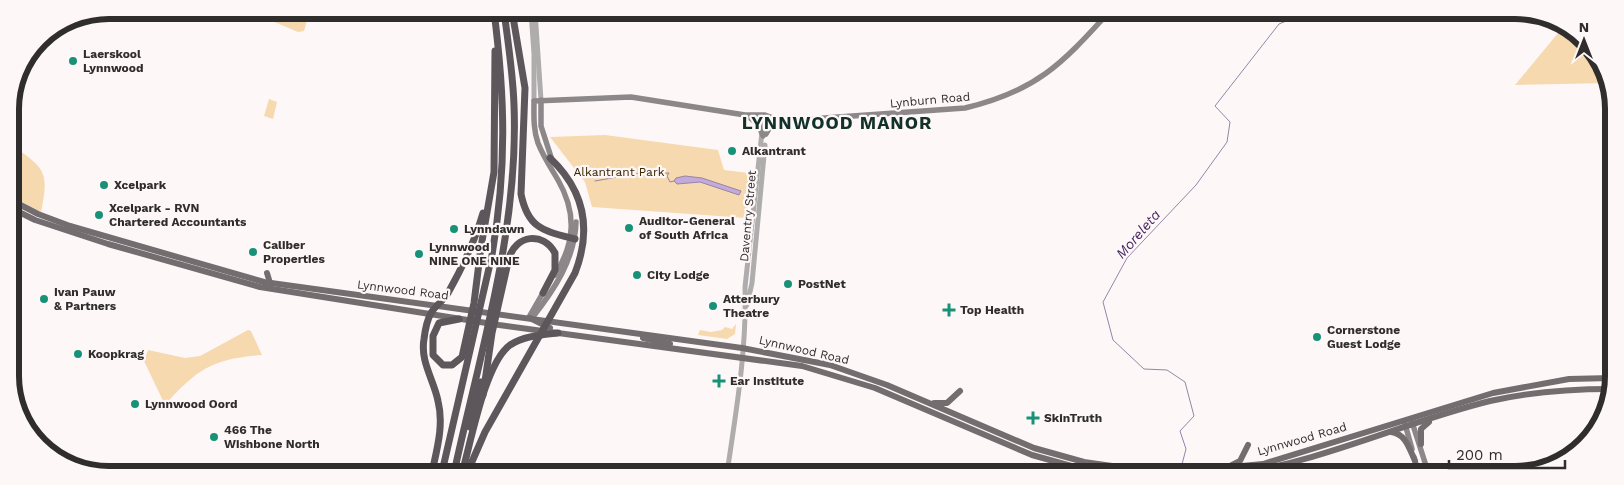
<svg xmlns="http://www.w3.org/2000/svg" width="1624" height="485" font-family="'Work Sans',sans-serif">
  <rect width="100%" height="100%" fill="#fef7f8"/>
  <g fill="#f6d9ae">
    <path d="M256,10H310L304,31L298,32L258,15Z"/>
    <path d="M1563,27L1589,43L1609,83L1515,85Z"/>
    <path d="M269,99L277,102L273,119L264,116Z"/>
    <path d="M605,135L718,150L724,170L749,173L746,218L592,207L585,182L550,137Z"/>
    <path d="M10,144C44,168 50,170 41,212L11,196Z"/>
    <path d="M736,324L735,334L727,339L698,335L700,330L711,332L722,330L725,327L732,329Z"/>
    <path d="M248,330L251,331L262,355C213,359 198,368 165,405L144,361L148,350L185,358L200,356Z"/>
  </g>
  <path fill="#c3aadb" stroke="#9784a7" d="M685,176L702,178L741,191L739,195L700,182L677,184L674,181L676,178Z"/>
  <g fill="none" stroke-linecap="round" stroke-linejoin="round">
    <g stroke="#9784a7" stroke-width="1">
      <path d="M595,181L651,171L654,174L669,173L667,176L670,182L674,181"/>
      <path d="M1181,468L1186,449L1180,431L1194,416L1185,382L1167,370L1144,369L1113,340L1103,302L1127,258L1196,185L1227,142L1230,122L1215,106L1279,24L1305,13"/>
    </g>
    <g stroke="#afacae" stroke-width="5">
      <path d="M531,11L534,54V101"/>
      <path d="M535,11L541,100"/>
      <path d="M747,305L752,283L765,145"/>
      <path d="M727,473C736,412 747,349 745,287L763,123"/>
    </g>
    <g stroke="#8c888a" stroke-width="5.5">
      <path d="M541,100V126L552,160"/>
      <path d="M749,117L758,124L763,136"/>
      <path d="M768,122L965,108C1036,91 1061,65 1109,12"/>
      <path d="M766,134L770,127L778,123"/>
      <path d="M555,275C575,243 577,213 558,180C551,168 543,156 538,143C533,129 534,115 534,101L631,97L745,115H765L781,121"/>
      <path d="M529,317L544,291"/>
      <path d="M532,318C554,290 575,259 576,222"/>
      <path d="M1412,422L1429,475"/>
      <path d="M1405,424L1412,449"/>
      <path d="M1414,457L1419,475"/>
    </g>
    <g stroke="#736d70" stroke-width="6">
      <path d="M11,200L38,214L70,226L264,282L742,348L830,365L887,385L1034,448L1084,462L1133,469L1189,471L1263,464L1493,393L1569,379L1611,378"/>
      <path d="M11,208L35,220L108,244L260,287L499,325L802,366L875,388L1032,455L1082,469L1113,474"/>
      <path d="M267,273L270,283"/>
      <path d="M530,318L550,328"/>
      <path d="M643,338L670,344"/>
      <path d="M934,403H947L960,391"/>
      <path d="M1391,432C1406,434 1409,448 1415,461"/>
      <path d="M1421,444V429L1429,422"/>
      <path d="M1230,466L1240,461L1248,445"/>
      <path d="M1234,474C1322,462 1404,422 1490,401C1530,392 1570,389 1611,389"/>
    </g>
    <g stroke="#5d575b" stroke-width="7">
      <path d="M512,11L525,88L521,194C528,229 544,231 575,239"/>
      <path d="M459,319L439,323L433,336V355L443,365H452L462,357L474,303L481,247L494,172L495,51"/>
      <path d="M483,395L492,333L509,258C516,235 543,231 555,253V270L543,293"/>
      <path d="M470,427L481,382"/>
      <path d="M432,472C437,449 444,425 438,401C434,380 420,362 424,339C425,331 427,320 431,313C435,306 443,301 448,293C462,268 475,241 483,213"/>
      <path d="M442,472L492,255C507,167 505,98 494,11"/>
      <path d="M454,473C480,353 519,230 514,105C513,74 508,42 504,11"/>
      <path d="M462,473C471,442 485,363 510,345C524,336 541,335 558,333"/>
      <path d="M467,473L485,432L575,273C592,229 585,191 550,158"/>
    </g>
  </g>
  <g fill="#189277" stroke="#fef7f8" stroke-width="2">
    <circle cx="73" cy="61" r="5"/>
    <circle cx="732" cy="151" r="5"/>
    <circle cx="104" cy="185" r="5"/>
    <circle cx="99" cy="215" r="5"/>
    <circle cx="629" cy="228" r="5"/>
    <circle cx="454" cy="229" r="5"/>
    <circle cx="253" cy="252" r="5"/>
    <circle cx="419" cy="254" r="5"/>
    <circle cx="637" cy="275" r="5"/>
    <circle cx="788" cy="284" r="5"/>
    <circle cx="44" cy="299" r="5"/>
    <circle cx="713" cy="306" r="5"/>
    <path d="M946.5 302.5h5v5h5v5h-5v5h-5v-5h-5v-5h5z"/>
    <circle cx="1317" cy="337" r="5"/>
    <circle cx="78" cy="354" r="5"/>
    <path d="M716.5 373.5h5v5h5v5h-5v5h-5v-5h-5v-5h5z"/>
    <circle cx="135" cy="404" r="5"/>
    <path d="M1030.5 410.5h5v5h5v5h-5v5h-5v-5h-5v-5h5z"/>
    <circle cx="214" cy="437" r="5"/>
  </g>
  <g text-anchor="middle" stroke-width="4.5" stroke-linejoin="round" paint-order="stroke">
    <g font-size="12" font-weight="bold" fill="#302d2d" stroke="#fef7f8" text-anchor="start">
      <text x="83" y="58">Laerskool<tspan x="83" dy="14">Lynnwood</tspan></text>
      <text x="742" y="155">Alkantrant</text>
      <text x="114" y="189">Xcelpark</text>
      <text x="109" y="212">Xcelpark - RVN<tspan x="109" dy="14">Chartered Accountants</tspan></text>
      <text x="639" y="225">Auditor-General<tspan x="639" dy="14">of South Africa</tspan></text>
      <text x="464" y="233">Lynndawn</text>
      <text x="263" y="249">Caliber<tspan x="263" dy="14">Properties</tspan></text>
      <text x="429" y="251">Lynnwood<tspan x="429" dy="14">NINE ONE NINE</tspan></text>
      <text x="647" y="279">City Lodge</text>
      <text x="798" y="288">PostNet</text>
      <text x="54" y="296">Ivan Pauw<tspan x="54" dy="14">&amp; Partners</tspan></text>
      <text x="723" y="303">Atterbury<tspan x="723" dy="14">Theatre</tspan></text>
      <text x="960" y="314">Top Health</text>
      <text x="1327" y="334">Cornerstone<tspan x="1327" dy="14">Guest Lodge</tspan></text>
      <text x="88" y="358">Koopkrag</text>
      <text x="730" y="385">Ear Institute</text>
      <text x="145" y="408">Lynnwood Oord</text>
      <text x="1044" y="422">SkinTruth</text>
      <text x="224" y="434">466 The<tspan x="224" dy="14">Wishbone North</tspan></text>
    </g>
    <g font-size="12" fill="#302d2d" stroke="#fef7f8">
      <text transform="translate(930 100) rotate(-5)" y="4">Lynburn Road</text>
      <text transform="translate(748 216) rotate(-85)" y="4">Daventry Street</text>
      <text transform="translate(403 290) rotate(7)" y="4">Lynnwood Road</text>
      <text transform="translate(804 350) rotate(13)" y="4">Lynnwood Road</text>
      <text transform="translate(1302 439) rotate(-16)" y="4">Lynnwood Road</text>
    </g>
    <g font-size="12" fill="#3a2400" stroke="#fef7f8">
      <text x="619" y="176">Alkantrant Park</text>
    </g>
    <g font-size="14" font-style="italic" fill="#46255f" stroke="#fef7f8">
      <text transform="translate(1138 234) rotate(-49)" y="5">Moreleta</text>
    </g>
    <g font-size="18" font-weight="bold" letter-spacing="1" fill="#123129" stroke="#fef7f8">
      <text x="837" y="129">LYNNWOOD MANOR</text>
    </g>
  </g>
  <path d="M0 0H1624V485H0ZM109 19H1515A90 90 0 0 1 1605 109V376A90 90 0 0 1 1515 466H109A90 90 0 0 1 19 376V109A90 90 0 0 1 109 19Z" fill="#fef7f8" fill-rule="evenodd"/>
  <path fill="none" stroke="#302d2d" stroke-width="6" d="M109 19H1515A90 90 0 0 1 1605 109V376A90 90 0 0 1 1515 466H109A90 90 0 0 1 19 376V109A90 90 0 0 1 109 19Z"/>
  <g transform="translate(1584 40)" stroke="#fef7f8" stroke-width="4" paint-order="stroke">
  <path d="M0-4L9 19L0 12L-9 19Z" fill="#302d2d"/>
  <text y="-8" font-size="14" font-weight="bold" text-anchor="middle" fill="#302d2d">N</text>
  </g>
  <path d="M1449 460v8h116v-8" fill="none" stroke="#302d2d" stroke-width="2.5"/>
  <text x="1456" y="460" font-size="15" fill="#302d2d" stroke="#fef7f8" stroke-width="4" paint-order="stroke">200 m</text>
</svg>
